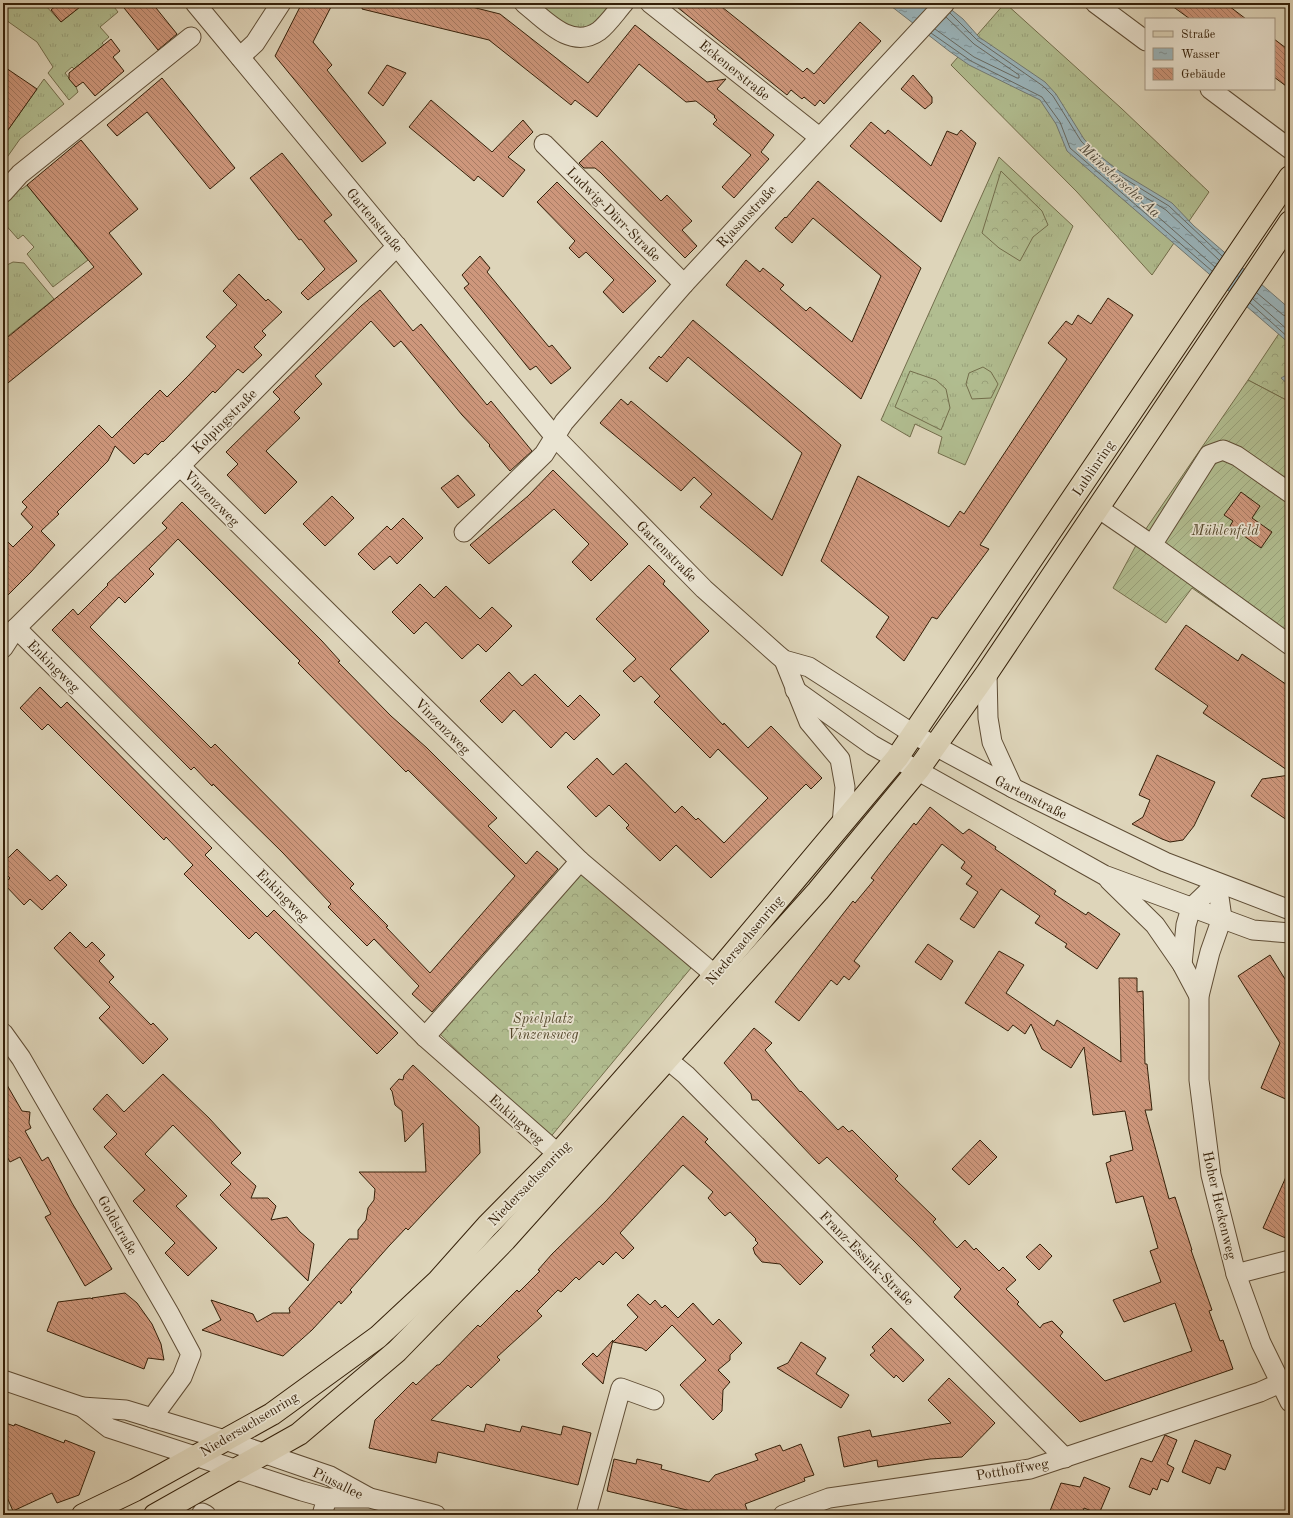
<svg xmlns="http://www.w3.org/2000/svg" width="1293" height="1518" font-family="'Old Standard TT',serif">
  <defs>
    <pattern id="grass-tufts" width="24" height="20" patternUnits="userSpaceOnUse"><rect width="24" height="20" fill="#b1bd90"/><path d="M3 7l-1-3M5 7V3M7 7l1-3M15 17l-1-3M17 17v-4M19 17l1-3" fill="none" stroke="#99a27b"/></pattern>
    <pattern id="forest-crowns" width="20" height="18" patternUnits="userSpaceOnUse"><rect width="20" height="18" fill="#b1bd90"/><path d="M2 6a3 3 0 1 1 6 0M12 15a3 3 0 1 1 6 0" fill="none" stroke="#99a27b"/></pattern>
    <pattern id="garden-furrows" width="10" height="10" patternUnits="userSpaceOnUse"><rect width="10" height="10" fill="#b1bd90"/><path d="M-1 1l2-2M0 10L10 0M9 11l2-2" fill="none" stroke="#99a27b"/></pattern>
    <pattern id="water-ripples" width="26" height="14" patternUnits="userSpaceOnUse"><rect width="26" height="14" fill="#9ab5bc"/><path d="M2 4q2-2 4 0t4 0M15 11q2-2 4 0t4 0" fill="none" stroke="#7e9397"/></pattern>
    <pattern id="building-back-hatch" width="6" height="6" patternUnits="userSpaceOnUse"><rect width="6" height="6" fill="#ce977c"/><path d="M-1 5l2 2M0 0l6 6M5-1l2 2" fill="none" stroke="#a87b64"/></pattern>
  </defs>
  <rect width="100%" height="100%" fill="#ded5ba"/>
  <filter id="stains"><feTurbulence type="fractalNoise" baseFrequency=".005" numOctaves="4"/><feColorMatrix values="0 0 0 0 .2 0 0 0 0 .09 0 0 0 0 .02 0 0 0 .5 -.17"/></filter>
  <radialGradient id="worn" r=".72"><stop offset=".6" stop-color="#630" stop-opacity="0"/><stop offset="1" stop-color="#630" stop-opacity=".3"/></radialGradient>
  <g fill="url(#grass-tufts)" stroke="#736e4c">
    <path d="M3,3H43L61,22L85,3H111L118,12L100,27L109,37L102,43L104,45L74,69L72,67L65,73L76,87L78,92L69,100L48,73L53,67L37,42L3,18Z"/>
    <path d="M536,3H616L588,30L567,28Z"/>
    <path d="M1005,3L1121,108L1209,192L1152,275L1077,192L951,65Z"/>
    <path d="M44,79L64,104L20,139L3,163V137Z"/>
    <path d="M999,157L1073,226L965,465L938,453L942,437L915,424L910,437L881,420Z"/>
    <path d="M27,185L88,260L53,287L27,254L34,247L23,235L18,239L3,222V201L16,188L22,189Z"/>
    <path d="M13,262L24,263L54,299L3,340V267Z"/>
  </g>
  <g fill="url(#forest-crowns)" stroke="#736e4c">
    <path d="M1001,171L1042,211L1048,225L1033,237L1020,261L999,248L982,233Z"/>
    <path d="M1290,317V402L1248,380Z"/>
    <path d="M983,367L991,372L998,384L991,398L972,399L966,384L969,373Z"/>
    <path d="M910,371L936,380L946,389L950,408L941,430L895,407Z"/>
    <path d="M582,868L691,968L548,1140L437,1031Z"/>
  </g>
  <path fill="url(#garden-furrows)" stroke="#736e4c" d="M1248,380L1290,402V656L1192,588L1166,623L1113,588L1141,536Z"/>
  <g fill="url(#water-ripples)" stroke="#727974">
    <path d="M887,3H943L963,19L979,37L1045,82L1056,94L1084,139L1100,156L1119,171L1172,203L1194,226L1290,309V344L1067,151L1056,124L1040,100L969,65L949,51Z"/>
    <path d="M1290,373V386L1281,378Z"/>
  </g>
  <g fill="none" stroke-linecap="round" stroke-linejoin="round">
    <g stroke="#686a62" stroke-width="1">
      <path d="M950,13L977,40L1043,86L1053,96L1081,141L1098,159L1117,174L1169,206L1222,256"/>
      <path d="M935,29L974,57L1017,78H1019V75L974,44L946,17"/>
      <path d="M931,33L971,61L1042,97L1060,122L1070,148L1212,271"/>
      <path d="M1215,267L1130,192V190L1132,189L1166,210L1219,260"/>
      <path d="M1257,293L1283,315L1290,317"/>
      <path d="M1253,299L1290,332"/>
      <path d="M1250,303L1290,339"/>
    </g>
  </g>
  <g fill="url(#building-back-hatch)" stroke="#352009" fill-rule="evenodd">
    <path d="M59,3H85L61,22L51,10Z"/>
    <path d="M120,3H152L177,34L158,50Z"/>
    <path d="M302,3H333L313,42L332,65L327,70L386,143L362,162L275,56Z"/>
    <path d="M363,3H456L500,14L588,83L635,25L707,82L726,79L717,89L774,135L761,152L769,159L734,198L722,187L751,155L713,124L717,120L714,117L715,116L696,101L686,102L639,64L597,117L575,100L571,105L489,40L362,9Z"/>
    <path d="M672,3H717L803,72L807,68L814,74L860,22L881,41L824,104L820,100L815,106L804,97L802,99L791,90L787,95Z"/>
    <path d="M1168,3H1225L1246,19H1190Z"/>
    <path d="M111,39L120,51L113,57L124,71L95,96L83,82L76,87L69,79V73Z"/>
    <path d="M1274,39L1290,51V89L1274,77Z"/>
    <path d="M387,65L406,73L383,106L368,93Z"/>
    <path d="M3,66L37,89L3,137Z"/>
    <path d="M913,75L932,97V103L925,109L901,89Z"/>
    <path d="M162,78L235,168L210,189L147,112L117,136L107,125Z"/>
    <path d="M431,100L492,152L523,120L533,132L508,157L525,170L503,197L478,176L474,181L409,127Z"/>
    <path d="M871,122L885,134L888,130L931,166L947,131L957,135L961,130L976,143L941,222L850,146Z"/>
    <path d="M81,140L138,209L109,233L142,274L3,387V341L94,267L27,185Z"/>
    <path d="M602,141L661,201L667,195L692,221L682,230L697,246L685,258L600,172L595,168H584L579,163Z"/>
    <path d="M282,153L332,215L324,221L357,261L308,300L301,293L325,269L301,239L299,240L250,178Z"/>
    <path d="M818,181L921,268L861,399L726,285L746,260L760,272L763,268L784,285L780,289L806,311L810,307L852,342L881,276L813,218L792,243L775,228L785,217L786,218Z"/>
    <path d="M557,182L656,281L623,313L603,292L614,280L586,252L579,258L569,248L575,241L537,202Z"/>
    <path d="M480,256L490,268L487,272L525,318L549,347L552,345L571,368L551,384L536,366L530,370L464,288L469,284L462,275Z"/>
    <path d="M239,274L266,301L268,299L282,312L262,331L266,335L254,347L262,355L243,373L238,369L215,393L213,391L163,442L162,441L148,455L145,453L134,464L115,446L108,461L57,512L59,514L41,531L55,545L31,572L3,600V537L13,547L33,527L21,514L27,507L22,502L99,425L112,438L160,390L167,397L188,376L216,346L206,337L237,305L223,291Z"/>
    <path d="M380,290L413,331L421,324L487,405L491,401L532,451L510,471L489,446L490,445L462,415L401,341L394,347L371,321L315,376L322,384L294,412L300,418L266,451L297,482L265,514L227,475L238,464L226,452L280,399L273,392L361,306Z"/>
    <path d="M1108,298L1133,315L980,545L989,549L937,619L932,617L904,661L876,637L889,617L821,561L858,476L949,527L960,511L964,514L1067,359L1048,343L1066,321L1072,325L1078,315L1091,324Z"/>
    <path d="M693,320L841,445L782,576L700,507L712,494L694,477L681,491L600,423L621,399L628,405L631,401L772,520L802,453L688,357L667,382L649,368L659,356L661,358Z"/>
    <path d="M553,470L628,544L591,581L572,562L589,544L554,509L489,564L470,545L528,496Z"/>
    <path d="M458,475L475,495L458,508L441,488Z"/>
    <path d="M1241,492L1260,506L1252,518L1272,532L1261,548L1230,526L1233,521L1224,515Z"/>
    <path d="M332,496L354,518L325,546L303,524Z"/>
    <path d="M182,502L322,641L340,661L338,662L391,716L427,748L497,818L488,826L526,864L537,851L558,869L432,1012L412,994L419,986L374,939L367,946L328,907L331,904L283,853L213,784L212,786L194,767L191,770L52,630L73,609L78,615L108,585L107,584L167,528L162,523ZM178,539L300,661L298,663L406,772L408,770L515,876L430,973L386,927L388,926L350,888L354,884L215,744L211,748L90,627L119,597L125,603L154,574L149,569Z"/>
    <path d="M403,518L423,538L397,564L390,556L374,570L358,554L387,526L391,530Z"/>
    <path d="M649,565L665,581L663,584L709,631L670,669L723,725L724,723L748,748L771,726L822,778L811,789L806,784L711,878L676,845L660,861L626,828L629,825L609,805L596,817L567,787L597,758L613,775L626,763L675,813L682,806L696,820L698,818L724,843L768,798L718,749L710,758L654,702L660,696L641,676L634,682L623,671L636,659L596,619Z"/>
    <path d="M420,584L434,598L446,586L480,619L492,607L512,626L486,652L478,644L462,659L426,622L414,634L392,612Z"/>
    <path d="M1186,625L1238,661L1242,654L1290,687V772L1203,713L1208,706L1155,669Z"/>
    <path d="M509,672L522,686L535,674L568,707L580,695L600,715L574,740L566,732L551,748L514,710L502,723L480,701Z"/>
    <path d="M40,687L61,708L67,702L212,848L205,855L267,917L274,910L398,1033L377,1054L256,932L249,939L184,874L193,865L166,837L164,840L48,724L42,730L20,708Z"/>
    <path d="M1157,755L1215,782L1194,826L1183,840L1170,842L1162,839L1132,824L1143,817L1150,800L1139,795Z"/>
    <path d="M1290,775V822L1251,796L1262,779Z"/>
    <path d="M930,807L963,834L969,829L996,847L995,849L1056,891L1054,894L1086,915L1088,912L1120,934L1097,969L1065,947L1067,944L1035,923L1040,916L1001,889L974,928L960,919L978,892L966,884L972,876L961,868L965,862L942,844L854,961L860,966L849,980L844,976L837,985L831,980L799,1021L775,1002L853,901L855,903L874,880L871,878L887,857L914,823L916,825Z"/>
    <path d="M17,849L50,881L57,875L67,885L42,910L30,899L24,905L4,884L10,878L3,871V863Z"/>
    <path d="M70,932L86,948L92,942L105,955L99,961L114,977L109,982L151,1025L153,1023L168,1039L143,1064L99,1018L110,1007L54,948Z"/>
    <path d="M928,944L953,961L941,980L915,962Z"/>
    <path d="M999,951L1024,965L1006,993L1054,1026L1057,1020L1121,1062L1119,978H1137V992L1143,991L1145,1064H1147L1152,1110H1145L1169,1199L1175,1197L1192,1250H1191L1212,1310L1209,1311L1220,1341L1223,1340L1233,1369L1080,1422L954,1297L961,1289L914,1241L827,1157L819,1164L758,1100H752L751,1094L724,1063L754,1028L772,1043L765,1050L800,1092L801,1091L838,1130L843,1126L849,1132L852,1130L898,1176L895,1179L936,1219L933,1222L957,1248L965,1240L974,1250L976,1248L999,1271L1003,1267L1016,1280L1006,1289L1019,1302L1017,1304L1040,1328L1043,1324L1052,1321L1063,1332L1060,1336L1105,1381L1192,1351L1175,1303L1124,1322L1113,1300L1161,1282L1150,1251L1158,1248L1143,1196L1116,1203L1106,1163L1111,1161L1110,1156L1133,1150L1125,1111L1093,1115L1084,1047L1071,1068L1042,1049L1031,1024L1025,1034L1013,1025L1008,1031L965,1003Z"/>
    <path d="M1270,955L1290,987V1101L1261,1088L1280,1043L1238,976Z"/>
    <path d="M413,1065L479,1127L480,1153L408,1230L406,1228L389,1246L350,1290L352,1292L341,1304L339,1301L312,1330L283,1356L202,1330L221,1320L211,1300L253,1314L257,1322L273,1313H290L289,1308L349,1239H358V1230L366,1220L368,1208L374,1200L375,1189L359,1172H426L423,1123L405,1142L402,1111L395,1105L392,1091L390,1089L399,1079L403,1080L404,1075Z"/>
    <path d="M163,1074L209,1118L241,1153L231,1163L256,1186L251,1198H268L276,1206L271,1220L287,1217L300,1232L314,1244L308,1281L220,1195L231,1184L173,1125L145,1154L187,1196L176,1206L217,1248L188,1276L165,1253L175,1243L133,1201L145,1190L104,1147L117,1134L93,1109L107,1094L124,1112Z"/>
    <path d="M3,1078L22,1111L30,1112L29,1123L31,1128L25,1131L42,1161L48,1157L72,1203L112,1269L85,1286L45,1217L51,1214L20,1157L10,1162L3,1149Z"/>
    <path d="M683,1116L708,1139L705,1142L823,1262L800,1285L780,1264L762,1262L755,1254L753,1248L758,1243L755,1240L756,1239L730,1212L725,1216L716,1207L708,1198L713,1192L683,1165L620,1233L634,1248L623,1259L616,1252L603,1265L599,1261L579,1280L576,1277L561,1292L558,1290L537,1311L542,1316L497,1357L500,1360L471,1388L468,1385L431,1420L484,1432L486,1424L520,1432L522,1426L561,1435L563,1426L591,1433L578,1485L438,1452L436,1463L369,1448L375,1420L413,1382L416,1385L437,1365H439L478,1325L480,1327L517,1290L519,1292L540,1271L538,1270L552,1254L606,1201Z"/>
    <path d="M980,1140L997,1157L969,1185L952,1169Z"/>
    <path d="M1290,1168V1240L1263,1228Z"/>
    <path d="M1040,1244L1052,1256L1039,1270L1026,1257Z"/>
    <path d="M125,1293L137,1303L152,1324L161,1344L164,1360L148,1358L144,1369L47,1331L58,1302L90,1298L93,1299L92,1298Z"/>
    <path d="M638,1294L650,1305L655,1300L662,1308L665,1305L678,1318L693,1303L713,1325L719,1319L742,1343L730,1355V1360L718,1370L730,1382L723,1390L722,1411L713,1420L680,1385L706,1360L672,1325L646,1351L642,1348L613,1342L638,1317L627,1305Z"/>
    <path d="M891,1328L924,1360L903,1382L896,1375L894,1378L870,1355L875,1351L872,1347Z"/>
    <path d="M613,1340L603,1384L582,1364L593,1353L597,1357Z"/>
    <path d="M801,1342L826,1358L816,1374L849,1395L841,1408L777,1368L788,1363Z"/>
    <path d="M949,1378L995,1423L962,1457L930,1459L878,1467L877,1460L844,1467L838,1437L870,1430L872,1437L951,1423L928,1400Z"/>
    <path d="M3,1422L14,1426L15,1424L64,1443L65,1440L95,1452L79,1495L57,1503L52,1493L13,1511L3,1488Z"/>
    <path d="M1165,1435L1177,1440L1167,1464L1174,1468L1168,1482L1161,1479L1157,1490L1153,1488L1150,1495L1129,1487L1141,1458L1152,1462Z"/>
    <path d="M1195,1440L1231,1455L1225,1470L1217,1467L1210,1484L1182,1472Z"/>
    <path d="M801,1444L814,1475L804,1478L805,1481L745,1504L749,1515H708L607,1491L614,1459L636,1464L637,1459L662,1465L661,1469L709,1482L715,1475L758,1460L755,1454L780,1445L783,1451Z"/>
    <path d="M1084,1477L1110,1488L1099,1514L1084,1508L1082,1515H1063L1050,1511L1061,1483L1080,1487Z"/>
  </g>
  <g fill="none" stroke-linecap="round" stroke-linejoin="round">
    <g stroke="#5f4d35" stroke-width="21">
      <g id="minor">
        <path d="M195,3L555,437L704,589L778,655L784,660L809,667L915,735L1013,788L1165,862L1290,910"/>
        <path d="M524,3C544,19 571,51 599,31C608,24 616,12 624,3"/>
        <path d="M650,3L819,137"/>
        <path d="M1095,3L1146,41"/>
        <path d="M240,57L255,43L281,3"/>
        <path d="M1210,89L1290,149"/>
        <path d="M544,144L684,284"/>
        <path d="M3,193L20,174L191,37"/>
        <path d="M180,466L580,861L715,975"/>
        <path d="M1098,508L1152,545L1209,455L1223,450L1237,456L1290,493"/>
        <path d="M464,532L544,454L564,422L684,284L945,3"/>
        <path d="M1152,545L1290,645"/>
        <path d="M16,628L425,1037L558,1154"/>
        <path d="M3,648L16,628L180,466L397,246"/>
        <path d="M784,660L809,722L840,759L845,787L842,825"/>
        <path d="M987,673L988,718L992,742L1013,788"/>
        <path d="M795,690L872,745L1104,875L1253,930L1290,933"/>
        <path d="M1109,880L1155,925L1182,964L1199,996"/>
        <path d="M1217,883L1222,918L1210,952L1199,996V1080L1211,1175L1236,1274L1261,1343L1290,1402"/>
        <path d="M1182,964L1186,925L1191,908L1217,883"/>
        <path d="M3,1033L21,1058L169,1313L191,1354L182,1377L152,1418"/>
        <path d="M425,1037L580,861"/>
        <path d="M668,1060L686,1075L1065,1458"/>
        <path d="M1236,1274L1290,1260"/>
        <path d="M3,1380L82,1407L109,1428L302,1491L327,1498H370L436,1515"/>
        <path d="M82,1407L126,1410L225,1440L330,1476L368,1497"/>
        <path d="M202,1513L206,1515"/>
        <path d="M322,1515L327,1498"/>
        <path d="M586,1515L621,1388L654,1400"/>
        <path d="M783,1515L829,1498L1030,1469L1260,1392L1280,1383"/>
      </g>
    </g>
    <g stroke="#352009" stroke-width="24">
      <g id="major">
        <path d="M83,1515L135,1490L272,1414L378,1337L438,1281L487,1226L558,1154L715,975L897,758L1290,177"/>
        <path d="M155,1515L299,1434L397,1351L505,1240L818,891L918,770L987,673L1290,222"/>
      </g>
    </g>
    <use href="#minor" stroke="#eae4d2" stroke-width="19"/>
    <use href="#major" stroke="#ded5ba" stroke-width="22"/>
  </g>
  <g text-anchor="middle" stroke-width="3.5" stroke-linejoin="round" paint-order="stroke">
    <g font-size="14" fill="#352009" stroke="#eae4d2">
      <text transform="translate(735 70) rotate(39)" y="5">Eckenerstraße</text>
      <text transform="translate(614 214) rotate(45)" y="5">Ludwig-Dürr-Straße</text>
      <text transform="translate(746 216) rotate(-47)" y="5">Rjasanstraße</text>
      <text transform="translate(375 220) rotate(50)" y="5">Gartenstraße</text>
      <text transform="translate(224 421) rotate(-45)" y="5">Kolpingstraße</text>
      <text transform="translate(1093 468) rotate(-56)" y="5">Lublinring</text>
      <text transform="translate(212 498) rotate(45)" y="5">Vinzenzweg</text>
      <text transform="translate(667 551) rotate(45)" y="5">Gartenstraße</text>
      <text transform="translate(54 666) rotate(45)" y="5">Enkingweg</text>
      <text transform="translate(443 726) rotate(45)" y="5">Vinzenzweg</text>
      <text transform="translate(1031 797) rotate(27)" y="5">Gartenstraße</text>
      <text transform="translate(283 895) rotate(45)" y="5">Enkingweg</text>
      <text transform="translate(744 940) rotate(-50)" y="5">Niedersachsenring</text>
      <text transform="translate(517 1119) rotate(41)" y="5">Enkingweg</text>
      <text transform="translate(529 1183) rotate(-46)" y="5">Niedersachsenring</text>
      <text transform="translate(1220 1205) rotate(77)" y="5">Hoher Heckenweg</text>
      <text transform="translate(118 1225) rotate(60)" y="5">Goldstraße</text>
      <text transform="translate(867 1258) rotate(45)" y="5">Franz-Essink-Straße</text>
      <text transform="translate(249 1424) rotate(-31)" y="5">Niedersachsenring</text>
      <text transform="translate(1012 1469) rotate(-10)" y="5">Potthoffweg</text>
      <text transform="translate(338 1483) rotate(26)" y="5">Piusallee</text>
    </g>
    <g font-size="14" font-style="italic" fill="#54472b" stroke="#eae4d2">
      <text x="1225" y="535">Mühlenfeld</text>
      <text x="543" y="1023">Spielplatz<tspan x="543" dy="16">Vinzensweg</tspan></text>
    </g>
    <g font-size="15" font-style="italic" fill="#534d3f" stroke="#eae4d2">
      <text transform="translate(1120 180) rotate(42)" y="5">Münstersche Aa</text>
    </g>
  </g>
  <rect width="1293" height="1518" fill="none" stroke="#ded5ba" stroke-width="16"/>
  <rect x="4" y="4" width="1285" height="1510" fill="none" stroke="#352009" stroke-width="2"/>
  <rect x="8" y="8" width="1277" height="1502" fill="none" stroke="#352009"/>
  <rect x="1145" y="18" width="130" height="72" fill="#eae4d2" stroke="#a29682"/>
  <rect x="1153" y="31" width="20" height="6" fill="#ded5ba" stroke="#a29682"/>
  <text x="1181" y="38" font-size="12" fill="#352009">Straße</text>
  <rect x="1153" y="48" width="20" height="12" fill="url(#water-ripples)" stroke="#a29682"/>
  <text x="1181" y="58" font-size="12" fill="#352009">Wasser</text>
  <rect x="1153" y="68" width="20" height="12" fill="url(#building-back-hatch)" stroke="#a29682"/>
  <text x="1181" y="78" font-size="12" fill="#352009">Gebäude</text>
  <rect width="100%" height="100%" filter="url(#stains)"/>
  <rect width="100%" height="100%" fill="url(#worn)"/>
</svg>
